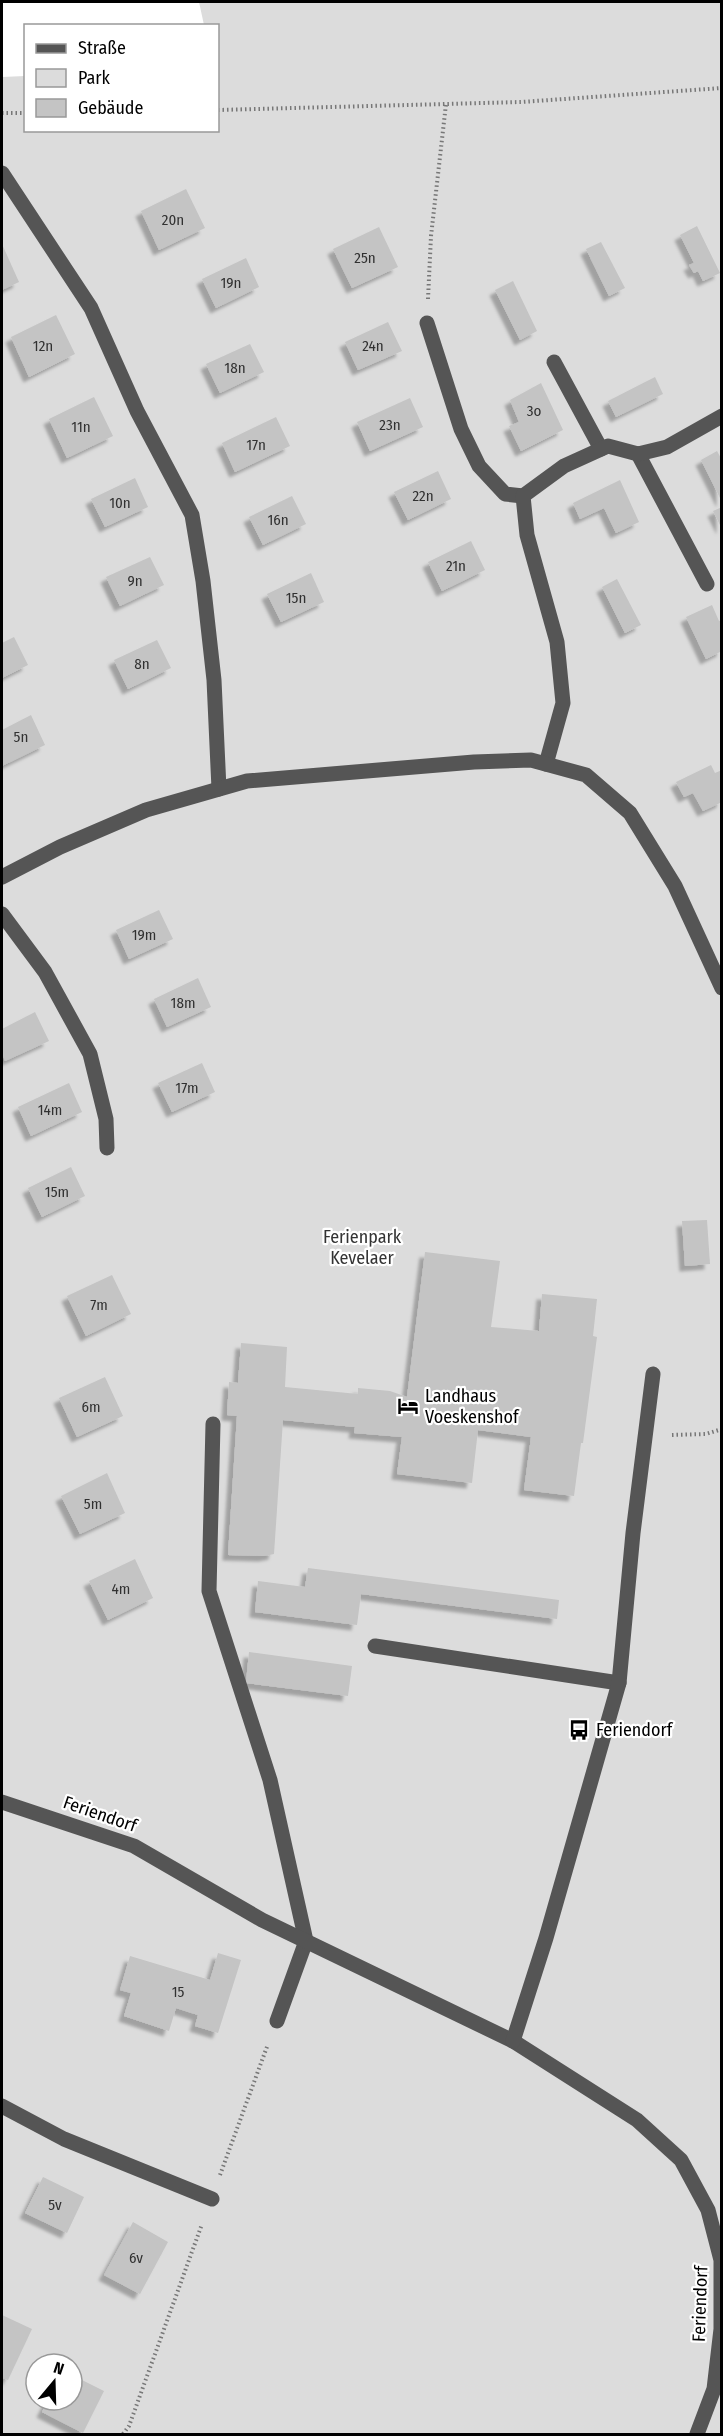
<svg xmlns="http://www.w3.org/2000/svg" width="723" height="2436" font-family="'Fira Sans Condensed',sans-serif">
  <defs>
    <filter id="shadow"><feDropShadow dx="-5.5" dy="5.5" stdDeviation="1.5" flood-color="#0004"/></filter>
  </defs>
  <rect width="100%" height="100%" fill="#fff"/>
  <path fill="#dcdcdc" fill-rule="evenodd" d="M199,2H721V2434H2V77L25,76L26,130H218V26L204,25ZM36,2364H72V2400H36Z"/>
  <g fill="#c4c4c4" filter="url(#shadow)">
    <path d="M186,189L205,228L159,250L141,211Z"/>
    <path d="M697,226L720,273L703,281L698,271L694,273L689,265L694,263L680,235Z"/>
    <path d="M379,227L398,267L352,288L333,249Z"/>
    <path d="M601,242L625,288L609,296L586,249Z"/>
    <path d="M2,244L19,282L2,290Z"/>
    <path d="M246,258L259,287L216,308L202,279Z"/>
    <path d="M513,281L537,331L520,340L495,290Z"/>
    <path d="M56,315L75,354L29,377L11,337Z"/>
    <path d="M388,322L402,351L358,370L345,342Z"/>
    <path d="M250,344L264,372L220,393L206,364Z"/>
    <path d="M655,377L663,394L616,417L608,401Z"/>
    <path d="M541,383L563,430L521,451L509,426L519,422L510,400Z"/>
    <path d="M94,397L113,436L67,458L49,419Z"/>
    <path d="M410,398L423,427L370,451L357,422Z"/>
    <path d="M276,417L290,446L235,472L222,443Z"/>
    <path d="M717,451L722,460V502L701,460Z"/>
    <path d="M438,471L451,499L408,520L394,492Z"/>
    <path d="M135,478L148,507L105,527L91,499Z"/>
    <path d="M620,480L639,522L616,533L604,508L580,519L573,503Z"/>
    <path d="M292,496L306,524L263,545L249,517Z"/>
    <path d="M722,507V529L713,511Z"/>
    <path d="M471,541L485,570L442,591L428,562Z"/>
    <path d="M150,557L164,585L120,606L106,577Z"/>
    <path d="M311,573L324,602L281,622L267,594Z"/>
    <path d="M617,579L641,625L625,633L602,587Z"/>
    <path d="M712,605L719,621L722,620V651L706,659L686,617Z"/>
    <path d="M14,637L28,665L2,678V643Z"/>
    <path d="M157,640L171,668L128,689L114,660Z"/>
    <path d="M31,715L45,745L2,766V730Z"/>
    <path d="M711,765L715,773L722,770V802L703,811L693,793L684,797L676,782Z"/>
    <path d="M159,910L173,939L129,959L116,930Z"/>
    <path d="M198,978L211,1007L167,1027L154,999Z"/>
    <path d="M35,1012L49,1041L5,1061L2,1053V1029Z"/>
    <path d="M202,1063L215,1092L172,1112L158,1083Z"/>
    <path d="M69,1083L82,1112L31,1136L18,1107Z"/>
    <path d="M71,1167L85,1196L42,1217L28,1188Z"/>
    <path d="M707,1220L710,1264L685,1266L682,1221Z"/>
    <path d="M425,1252L500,1261L491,1327L539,1331L542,1294L597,1299L593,1336L597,1337L583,1443H581L574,1496L524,1490L531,1437L478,1430L472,1483L397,1474L402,1437L354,1433L355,1427L283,1420L274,1554L264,1556L228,1555L237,1416L227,1415L229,1382L238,1383L241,1343L287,1347L285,1387L358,1394V1388L390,1391L407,1397Z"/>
    <path d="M112,1275L131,1314L86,1336L67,1296Z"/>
    <path d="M105,1377L123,1416L77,1437L59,1398Z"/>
    <path d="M107,1473L125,1513L80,1534L61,1496Z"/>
    <path d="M135,1559L153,1598L108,1620L89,1581Z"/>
    <path d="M308,1568L559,1600L557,1619L361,1594L357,1625L255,1612L258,1581L305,1587Z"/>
    <path d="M249,1652L352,1666L348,1696L246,1683Z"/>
    <path d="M218,1953L241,1960L218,2033L195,2026L198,2015L176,2008L169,2031L124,2016L131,1993L120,1990L130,1956L210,1980Z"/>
    <path d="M43,2177L84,2197L67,2233L25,2213Z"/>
    <path d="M133,2222L168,2242L140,2294L104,2275Z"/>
    <path d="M2,2315L32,2329L8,2380L2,2378Z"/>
    <path d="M72,2375L104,2391L83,2433L42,2412L48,2400H72Z"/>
  </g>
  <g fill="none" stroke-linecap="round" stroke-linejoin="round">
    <g stroke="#777" stroke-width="4" stroke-dasharray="1.5 3" stroke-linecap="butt">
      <path d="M218,110L521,102L722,88"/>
      <path d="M2,113H26"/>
      <path d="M428,299L431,236L446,104"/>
      <path d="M672,1435L706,1434L722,1429"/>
      <path d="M220,2175L268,2044"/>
      <path d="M123,2434L129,2426L202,2224"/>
    </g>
    <g stroke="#555" stroke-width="15">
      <path d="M2,173L91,308L137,411L192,515L203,581L214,680L219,789"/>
      <path d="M427,323L461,429L479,466L505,494L523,496"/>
      <path d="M554,362L601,449"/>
      <path d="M638,454L707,584"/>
      <path d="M546,764L563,703L557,642L527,535L523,496L564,466L608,446L638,454L667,447L722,416"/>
      <path d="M2,877L60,847L146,810L247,781L474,762L531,760L586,775L630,813L675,886L722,988"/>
      <path d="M2,914L45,972L90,1054L106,1119L107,1148"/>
      <path d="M213,1424L209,1591L270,1780L306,1941L277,2021"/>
      <path d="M375,1646L619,1683"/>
      <path d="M2,1802L134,1846L262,1920L513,2041L637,2120L681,2160L708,2210L721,2260V2329L714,2389L697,2434"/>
      <path d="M513,2041L546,1938L619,1683L633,1533L653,1374"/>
      <path d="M2,2106L64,2139L212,2199"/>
    </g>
  </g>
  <defs>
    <g id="hotel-bare" transform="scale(1.62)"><path d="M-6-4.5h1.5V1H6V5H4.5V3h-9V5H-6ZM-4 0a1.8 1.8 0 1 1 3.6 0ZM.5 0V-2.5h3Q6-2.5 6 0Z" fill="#000" stroke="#fff" stroke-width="2.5" paint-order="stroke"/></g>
    <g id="bus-bare" transform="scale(1.62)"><path d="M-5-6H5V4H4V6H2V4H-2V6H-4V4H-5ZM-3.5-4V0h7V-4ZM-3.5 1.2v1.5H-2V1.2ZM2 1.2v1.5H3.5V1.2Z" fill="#000" stroke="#fff" stroke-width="2.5" paint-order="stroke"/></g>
  </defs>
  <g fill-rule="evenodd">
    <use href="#hotel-bare" x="408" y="1406"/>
    <use href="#bus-bare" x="579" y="1730"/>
  </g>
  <g text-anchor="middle" stroke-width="4.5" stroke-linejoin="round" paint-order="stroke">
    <g font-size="15" fill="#313131">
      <text x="173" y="225">20n</text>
      <text x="365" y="263">25n</text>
      <text x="231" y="288">19n</text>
      <text x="43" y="351">12n</text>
      <text x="373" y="351">24n</text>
      <text x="235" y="373">18n</text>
      <text x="534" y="416">3o</text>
      <text x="390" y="430">23n</text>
      <text x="81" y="432">11n</text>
      <text x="256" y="450">17n</text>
      <text x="423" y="501">22n</text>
      <text x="120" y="508">10n</text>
      <text x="278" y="525">16n</text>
      <text x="456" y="571">21n</text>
      <text x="135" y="586">9n</text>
      <text x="296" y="603">15n</text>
      <text x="142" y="669">8n</text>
      <text x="21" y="742">5n</text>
      <text x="144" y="940">19m</text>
      <text x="183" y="1008">18m</text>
      <text x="187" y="1093">17m</text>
      <text x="50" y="1115">14m</text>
      <text x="57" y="1197">15m</text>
      <text x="99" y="1310">7m</text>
      <text x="91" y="1412">6m</text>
      <text x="93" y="1509">5m</text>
      <text x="121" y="1594">4m</text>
      <text x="178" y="1997">15</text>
      <text x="55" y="2210">5v</text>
      <text x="136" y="2263">6v</text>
    </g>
    <g font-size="18" fill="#333" stroke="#fff">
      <text x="362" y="1243">Ferienpark<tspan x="362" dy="21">Kevelaer</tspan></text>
    </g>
    <g font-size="18" fill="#000" stroke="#fff" text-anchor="start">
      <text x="425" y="1402">Landhaus<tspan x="425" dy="21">Voeskenshof</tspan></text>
      <text x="596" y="1736">Feriendorf</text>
    </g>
    <g font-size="18" fill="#000" stroke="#fff">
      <text transform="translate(100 1814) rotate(19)" y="6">Feriendorf</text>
      <text transform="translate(700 2304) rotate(-88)" y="6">Feriendorf</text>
    </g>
  </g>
  <rect width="723" height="2436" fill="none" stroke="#000000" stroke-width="6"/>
  <rect x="24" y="24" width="195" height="108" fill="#ffffff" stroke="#999999" stroke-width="1.5"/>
  <rect x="36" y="44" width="30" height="9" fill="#555555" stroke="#999999" stroke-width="1.5"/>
  <text x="78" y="54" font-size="18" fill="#000000">Straße</text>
  <rect x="36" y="69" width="30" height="18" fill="#dcdcdc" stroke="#999999" stroke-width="1.5"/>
  <text x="78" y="84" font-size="18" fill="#000000">Park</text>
  <rect x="36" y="99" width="30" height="18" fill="#c4c4c4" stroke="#999999" stroke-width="1.5"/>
  <text x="78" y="114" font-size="18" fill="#000000">Gebäude</text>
  <g transform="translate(54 2382) rotate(19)"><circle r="28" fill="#ffffff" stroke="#999999" stroke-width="1.5"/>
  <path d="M0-4.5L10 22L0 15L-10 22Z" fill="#000000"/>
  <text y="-9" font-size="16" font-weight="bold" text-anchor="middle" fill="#000000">N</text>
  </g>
</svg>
